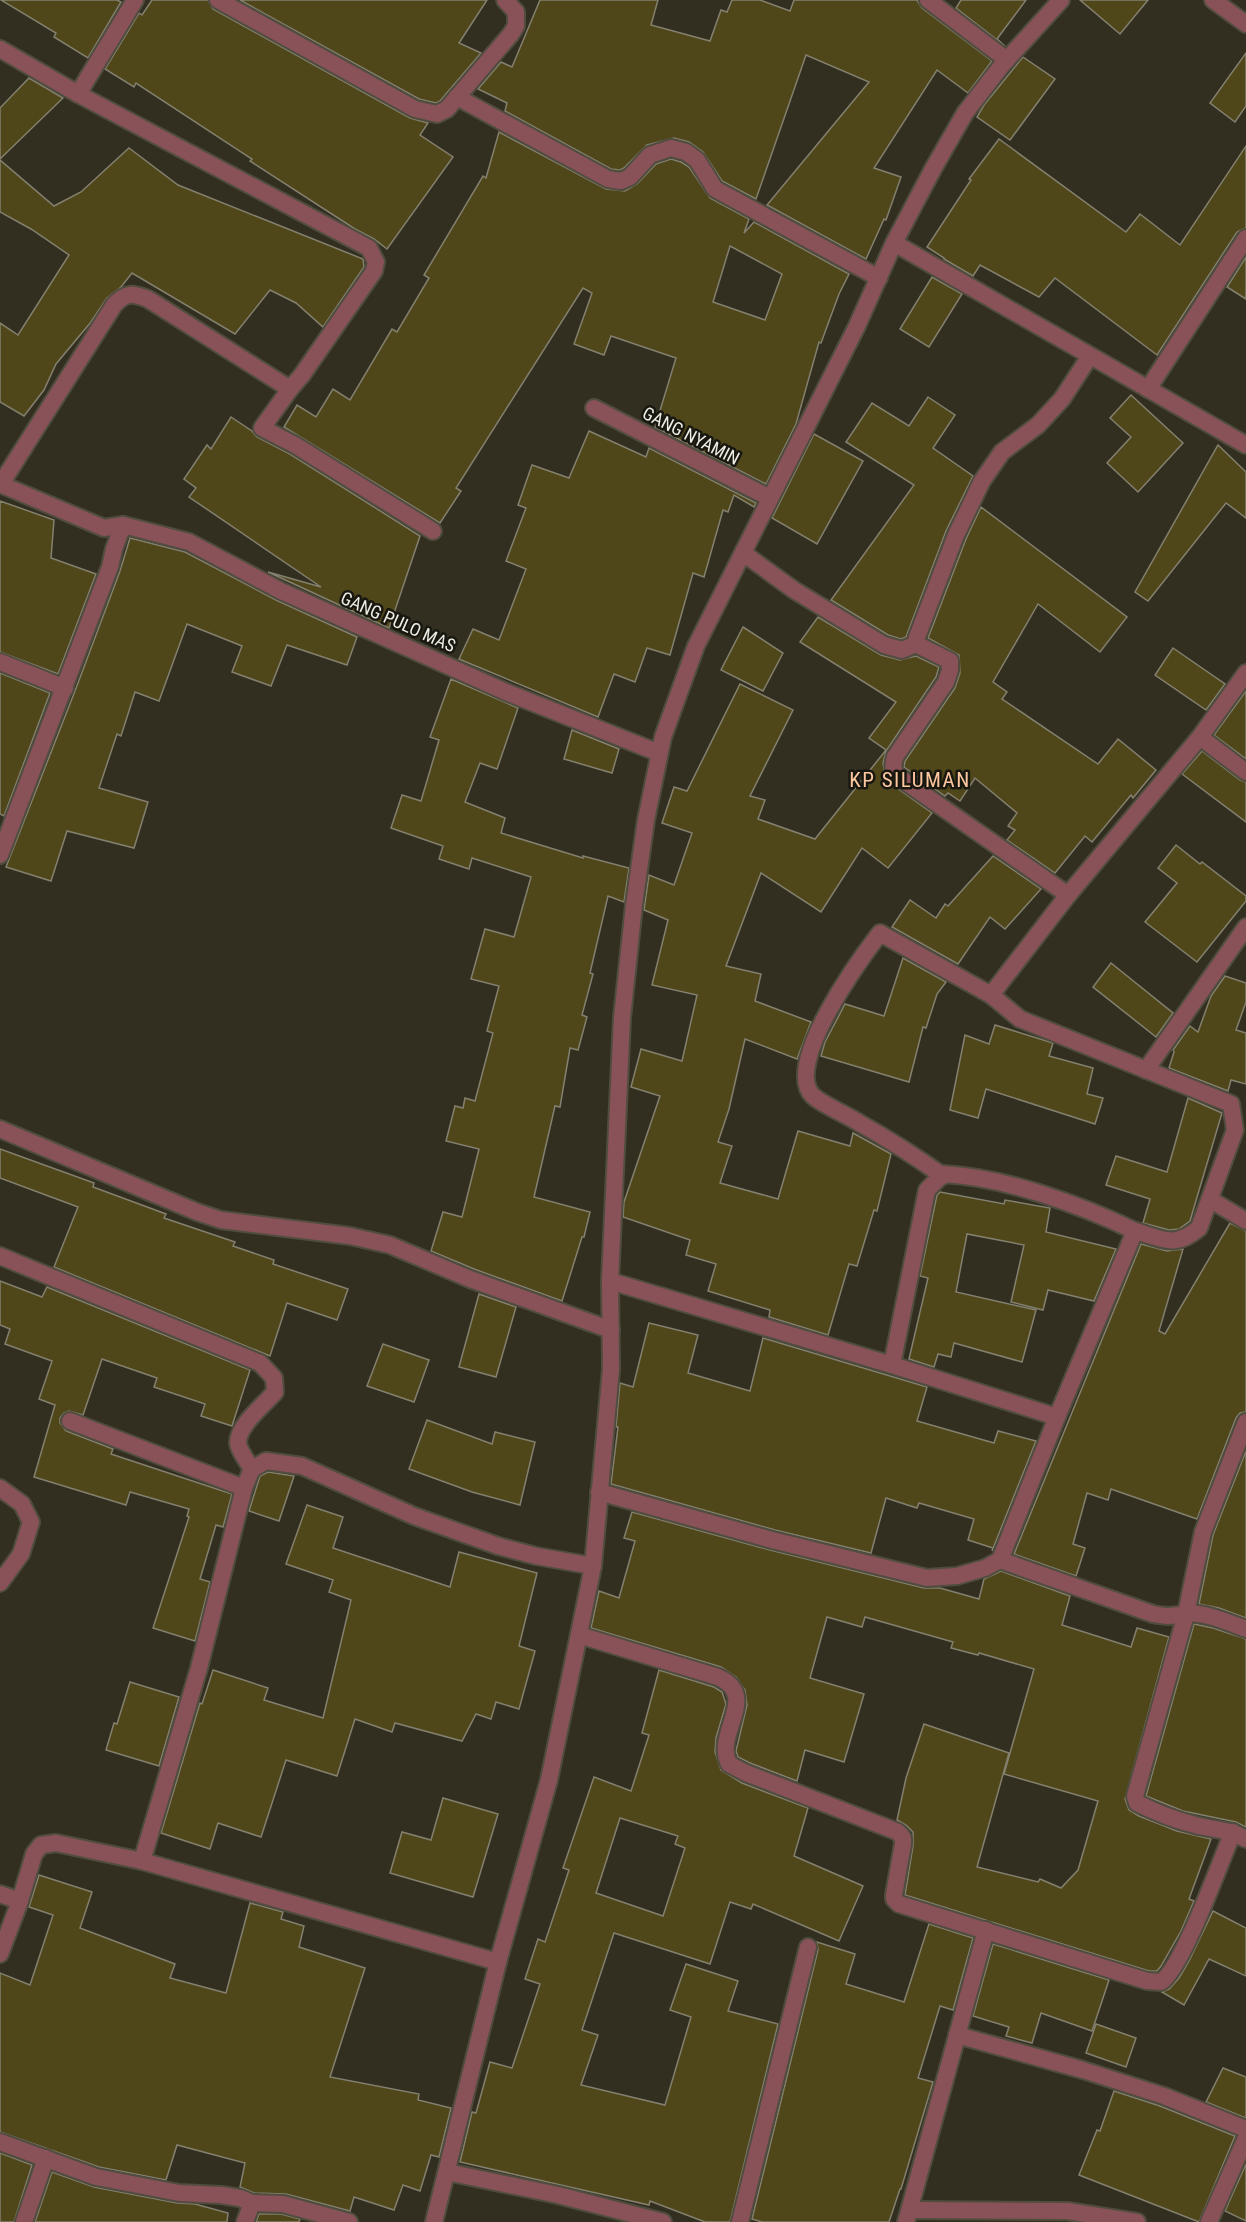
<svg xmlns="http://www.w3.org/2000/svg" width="1246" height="2222" font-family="'Roboto Condensed',sans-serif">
  <rect width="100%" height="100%" fill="#322f20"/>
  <g fill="#4f461a" stroke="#84806f" stroke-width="1.5" fill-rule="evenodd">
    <path d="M1,0H117L121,2L88,58L54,37L56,33Z"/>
    <path d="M152,0H208L213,9L410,118L428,123L420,135L453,157L387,249L374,239L355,229L250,161L252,159L136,83L134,87L105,69L139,13L142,15Z"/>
    <path d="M240,0H487L459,43L481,53L440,101L436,103L419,99Z"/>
    <path d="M540,0H658L651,25L710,41L721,10L727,12L732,0H760L790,11L794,0H917L922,8L992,61L968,93L937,70L874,168L901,177L886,220L884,219L866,259L767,205L869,82L806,55L756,199L722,181L703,152L689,142L674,138L647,145L624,168L620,170L611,169L505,111L507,103L478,89L501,62L512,67Z"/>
    <path d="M961,0H1026L997,39L1005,46L956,8Z"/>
    <path d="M1080,0H1148L1120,34Z"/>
    <path d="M1246,53V106L1235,122L1210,103Z"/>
    <path d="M1023,57L1055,79L1010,140L977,117L984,105Z"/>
    <path d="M29,78L63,98L0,159V108Z"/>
    <path d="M499,132L606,189L625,191L637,184L656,164L671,159L681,162L689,167L710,198L749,219L744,233L754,222L849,274L839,294L821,343L819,342L796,424L766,484L655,427L676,358L611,336L604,355L574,344L592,293L583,288L456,488L461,491L440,523L284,427L297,405L316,417L333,389L350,400L392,329L397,332L429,278L424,275L483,176L486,178ZM730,246L782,274L765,320L713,302Z"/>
    <path d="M999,139L1126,232L1140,214L1180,245L1246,146V228L1237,232L1157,355L1055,278L1039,297L980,265L973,276L944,259V258L927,247L971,180L969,179Z"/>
    <path d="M129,148L178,185L363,259L364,267L323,327L296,303L270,290L235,334L132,273L121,287L107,298L91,322L56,364L44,390L24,416L0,402V323L18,335L69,255L31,229L0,212V160L54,206L81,192Z"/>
    <path d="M1246,257V299L1227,287Z"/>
    <path d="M932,277L962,294L929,347L900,329Z"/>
    <path d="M1131,395L1183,443L1138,492L1107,463L1131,437L1110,418Z"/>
    <path d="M928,397L955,415L933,448L973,476L946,531L906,637L901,639L888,635L831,600L914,485L846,442L872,403L909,426Z"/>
    <path d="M231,417L252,431L257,437L290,454L420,536L389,628L268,572L321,587L189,497L196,488L184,479L207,445L211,449Z"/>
    <path d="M589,431L646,457L649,448L756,503L754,507L734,495L728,512L723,510L704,577L693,573L670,655L647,648L635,682L614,674L598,717L459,659L473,629L499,640L526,569L506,561L526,508L518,505L532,465L569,478Z"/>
    <path d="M814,434L863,461L817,544L772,518Z"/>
    <path d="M1218,445L1246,472V518L1226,503L1148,601L1135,592Z"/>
    <path d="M0,501L54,520L51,558L96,574L58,674L0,652Z"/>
    <path d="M981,507L1127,617L1100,652L1038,604L993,682L1007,692L1002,699L1098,764L1118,739L1156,770L1133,798L1131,795L1092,842L1085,836L1055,873L1007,840L1015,830L1008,826L1017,813L975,778L960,801L948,793L945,796L904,767L905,761L955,688L960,673L959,655L928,638L966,539Z"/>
    <path d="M130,538L185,552L276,600L357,637L347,665L287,645L271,686L232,672L242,646L187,624L159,701L135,692L121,736L117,734L99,788L148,802L134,848L67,831L51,881L6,867L75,691L120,571Z"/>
    <path d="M818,617L881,655L900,660L916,656L939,667L936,677L886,751L883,763L885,775L890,783L932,813L888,868L862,848L821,912L761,873L726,966L761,974L755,1001L811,1022L797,1059L745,1039L729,1109L718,1142L732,1146L720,1183L778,1199L798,1131L850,1146L853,1133L891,1154L877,1211L874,1210L857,1266L849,1264L828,1335L769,1317L770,1310L708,1291L716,1264L686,1255L690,1240L623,1217L624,1202L660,1096L631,1087L641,1049L682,1061L697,995L652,985L668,920L644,910L649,875L674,885L692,833L662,823L674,787L687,791L740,684L793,710L750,796L765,800L758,819L815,839L886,750L869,738L896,702L800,642Z"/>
    <path d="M743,627L783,653L763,691L721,670Z"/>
    <path d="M1173,648L1225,684L1206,710L1155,675Z"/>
    <path d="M0,673L50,693L4,816L0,814Z"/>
    <path d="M451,679L518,708L497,769L480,763L465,802L505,818L501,833L583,858V856L629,868L624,902L608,896L590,973L593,974L582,1015L587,1017L578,1050L570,1048L560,1107L555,1106L534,1197L590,1212L584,1237H582L562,1301L474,1269L431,1251L443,1212L462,1217L479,1149L446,1141L455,1106L463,1108L465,1098L475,1101L493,1033L487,1031L499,986L471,979L485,929L514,937L531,877L472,858L469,869L439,859L443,846L391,828L402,795L421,801L439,740L430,737Z"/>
    <path d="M1246,691V759L1214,735Z"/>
    <path d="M572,730L619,749L612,773L564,759Z"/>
    <path d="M1202,751L1240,780L1246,782V822L1182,774Z"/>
    <path d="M1176,845L1200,864L1202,862L1246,896V901L1197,962L1145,922L1177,883L1158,868Z"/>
    <path d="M993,856L1041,889L1005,929L990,917L958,964L892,927L910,900L936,918L945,904L948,906Z"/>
    <path d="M903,958L946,982L937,994L926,1028L923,1027L909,1082L821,1056L825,1042L845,1004L884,1016Z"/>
    <path d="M1111,963L1173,1013L1156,1037L1093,987Z"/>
    <path d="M1225,976L1246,983V1002L1236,1030L1246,1033V1084L1231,1080L1228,1091L1169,1068L1174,1052L1173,1050L1190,1026L1198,1032L1211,996Z"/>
    <path d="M995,1025L1053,1043L1049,1056L1093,1068L1087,1094L1103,1098L1095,1124L986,1089L978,1118L950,1110L965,1035L989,1044Z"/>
    <path d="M1188,1098L1222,1113L1190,1221L1179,1229L1169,1230L1143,1223L1150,1199L1106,1185L1116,1156L1167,1172Z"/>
    <path d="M0,1149L94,1183L93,1187L166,1214L164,1218L235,1242L233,1246L274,1260L273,1264L348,1289L337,1320L287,1303L270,1356L54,1267L78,1207L0,1178Z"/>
    <path d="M940,1192L1004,1204L1005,1200L1050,1208L1046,1232L1116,1249L1094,1301L1048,1290L1043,1310L1011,1302L1024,1245L967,1234L956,1292L1036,1310L1022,1362L954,1343L951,1357L938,1354L934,1367L909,1359L928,1278L920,1276L937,1195Z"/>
    <path d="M1230,1223L1246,1231V1412L1240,1413L1236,1418L1197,1519L1111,1489L1108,1500L1087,1493L1073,1544L1085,1548L1076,1576L1014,1554L1141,1244L1167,1251L1183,1249L1159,1331L1165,1334Z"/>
    <path d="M0,1281L42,1297L47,1287L250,1370L232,1426L201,1416L205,1404L154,1387L157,1378L102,1359L83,1415L69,1411L64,1413L60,1418V1423L66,1431L113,1449L111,1454L232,1494L223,1527L216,1525L200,1579L210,1582L195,1641L153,1628L189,1517L187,1516L189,1509L130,1492L126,1505L34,1477L55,1405L39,1399L52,1361L5,1344L10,1329L0,1325Z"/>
    <path d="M479,1294L516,1307L496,1377L459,1367Z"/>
    <path d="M649,1323L698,1335L688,1373L750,1391L763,1338L927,1387L917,1421L994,1443L998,1431L1036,1441L992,1551L993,1548L968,1540L974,1519L919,1503L917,1508L886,1498L871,1553L775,1530L611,1484L618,1427H616L620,1383L633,1387Z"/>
    <path d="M383,1344L429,1360L414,1402L367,1386Z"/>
    <path d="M427,1420L492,1444L495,1432L535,1442L520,1505L472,1492L409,1469Z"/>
    <path d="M1246,1451V1618L1219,1608L1199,1604L1213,1535Z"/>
    <path d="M268,1472L294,1476L279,1521L249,1511L260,1476Z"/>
    <path d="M307,1505L343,1517L333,1548L450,1587L459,1552L537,1573L519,1646L535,1651L519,1709L496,1702L491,1719L476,1714L462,1741L395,1723L392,1732L355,1719L337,1776L286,1760L261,1837L218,1823L210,1849L161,1833L200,1703L202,1704L213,1670L268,1688L264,1700L323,1718L351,1600L329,1592L333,1580L286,1564Z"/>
    <path d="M632,1512L770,1550L924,1588H940L979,1599L984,1579L1001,1571L1070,1596L1062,1625L1131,1647L1137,1628L1169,1637L1125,1799L1129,1810L1139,1816L1177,1831L1211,1839L1189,1899L1194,1901L1181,1931L1161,1966L1157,1971H1149L905,1895L913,1846V1832L906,1825L897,1820L906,1778L924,1724L1009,1753L977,1867L1038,1882L1040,1879L1061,1888L1078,1870L1098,1801L1004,1774L1034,1669L979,1653L978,1655L951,1648L953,1642L865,1617L862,1627L827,1617L810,1678L864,1694L844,1762L805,1750L797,1781L750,1763L738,1757L736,1751L747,1705L745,1690L736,1677L721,1667L591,1628L599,1591L619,1598L635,1541L624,1538Z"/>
    <path d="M1194,1624L1213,1628L1246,1639V1827L1236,1822L1183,1811L1146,1796Z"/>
    <path d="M659,1670L714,1687L722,1692L726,1704L716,1738L715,1752L721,1770L742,1783L808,1808L794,1856L863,1886L839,1941L753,1904L751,1909L730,1902L710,1964L614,1933L582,2030L598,2035L581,2085L665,2105L691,2017L670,2010L686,1964L738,1981L728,2011L778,2024L730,2222H705L650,2201L649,2205L460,2162L472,2112L476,2113L490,2062L512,2068L540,1984L525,1979L538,1939L545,1942L569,1870L563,1868L594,1777L631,1791L649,1735L642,1733ZM620,1818L678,1836L675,1844L685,1848L663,1916L596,1893Z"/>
    <path d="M130,1682L179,1697L159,1766L106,1750L114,1723L117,1724Z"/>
    <path d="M443,1798L498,1814L473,1897L390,1873L402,1832L431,1840Z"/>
    <path d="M39,1875L92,1892L80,1928L175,1964L170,1978L226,1993L250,1903L283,1912L281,1919L304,1926L299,1947L365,1968L330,2077L419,2094L418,2100L451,2108L439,2157L431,2155L420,2191L403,2185L394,2210L354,2197L350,2211L286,2194L254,2193L240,2187L245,2163L177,2145L166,2180L99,2167L0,2132V1973L30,1985L53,1915L29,1907Z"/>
    <path d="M1213,1911L1246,1928V1976L1209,1959L1184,2005L1162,1992L1169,1989L1179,1978L1189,1961Z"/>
    <path d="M929,1924L973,1938L953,2010L940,2006L918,2078L933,2082L901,2189H900L889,2222H762L752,2219L818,1950L817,1942L855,1954L846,1984L904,2002Z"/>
    <path d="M993,1944L1109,1980L1092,2031L1041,2013L1032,2043L1006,2036L1009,2027L973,2016Z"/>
    <path d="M1096,2024L1136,2038L1126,2067L1086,2053Z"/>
    <path d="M1223,2068L1246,2077V2118L1206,2102Z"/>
    <path d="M1114,2091L1160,2106L1235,2136L1199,2222L1079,2175L1097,2130L1100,2131Z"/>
    <path d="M0,2153L32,2165L14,2222H0Z"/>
    <path d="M1246,2164V2221L1225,2211Z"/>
    <path d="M52,2172L94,2187L177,2203L195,2204L228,2213L227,2222H35Z"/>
    <path d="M259,2214H281L300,2219L299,2222H256Z"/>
  </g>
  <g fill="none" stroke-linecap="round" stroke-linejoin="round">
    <g stroke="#504d3f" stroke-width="20">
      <g id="minor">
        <path d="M218,0L415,109L437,114L447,109L511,34L516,26V12L505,0"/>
        <path d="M928,0L1007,60"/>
        <path d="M1213,0L1246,24"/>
        <path d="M0,49L78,94L369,248L376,262L374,271L302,375L290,389L262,428L295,445L433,531"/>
        <path d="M78,94L135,0"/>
        <path d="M457,97L608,179L621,181L630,177L650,155L671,148L686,152L697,160L715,189L879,278"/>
        <path d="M894,243L1246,445"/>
        <path d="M1148,389L1246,238"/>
        <path d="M594,408L770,498"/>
        <path d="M0,484L104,528L123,525L189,542L281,591L506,692L659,753"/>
        <path d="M1,484L114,305C126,292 133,293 148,299L290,389"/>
        <path d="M743,553L794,590L884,645L902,650L916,644"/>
        <path d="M0,662L65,688"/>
        <path d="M1200,737L1246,772"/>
        <path d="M0,855L110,567L114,549L123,525"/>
        <path d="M1068,895L900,778C893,772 892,767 895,757L946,682L950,670V661L916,644L917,637L956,535L982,481L1002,452L1038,425L1062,399L1090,356"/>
        <path d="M991,995L1068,895L1200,737L1246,673"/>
        <path d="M1146,1070L1246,927"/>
        <path d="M0,1129L197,1212L221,1220L350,1236L390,1245L470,1279L611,1330"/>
        <path d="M1211,1200L1246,1221"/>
        <path d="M0,1256L260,1363L274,1378L275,1392C264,1405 238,1425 238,1443C239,1451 247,1461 252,1469"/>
        <path d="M610,1281L892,1365L1057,1417"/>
        <path d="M892,1365L927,1190L943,1174C1004,1177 1081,1205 1135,1231"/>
        <path d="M70,1421L244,1488"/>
        <path d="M1246,1422L1203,1532L1186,1614L1135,1796L1137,1803C1155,1812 1175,1820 1195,1825C1214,1830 1229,1829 1246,1839"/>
        <path d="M0,1488L22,1504L31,1522L21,1554L0,1583"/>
        <path d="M599,1492L772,1540L927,1578L957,1576L985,1568L1000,1560L1057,1417L1135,1231C1164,1239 1174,1249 1199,1228L1235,1130L1231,1104L1020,1019L991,995L880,933C860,959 782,1066 813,1096C823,1105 849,1116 861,1124C890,1140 916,1157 943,1176"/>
        <path d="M1000,1560L1153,1614C1169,1617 1171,1616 1186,1614C1203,1611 1230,1623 1246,1629"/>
        <path d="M579,1635L718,1677C761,1696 713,1734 729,1764L746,1773L898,1832L903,1838V1844L894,1895V1899L899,1904L1147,1981L1161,1982C1183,1967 1220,1862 1233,1832"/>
        <path d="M142,1861L199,1668L244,1488L252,1469L266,1461L302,1466L414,1516L498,1546L536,1556L593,1566"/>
        <path d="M0,1894L20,1901L34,1854L41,1845L56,1843L142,1861L498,1962"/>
        <path d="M0,1954L20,1901"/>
        <path d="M957,2035L1083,2070L1164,2096L1246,2129"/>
        <path d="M0,2142L96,2177L179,2193L221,2195L240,2198L252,2203L283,2204L349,2222"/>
        <path d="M447,2172L558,2195L663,2222"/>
        <path d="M910,2210L1067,2211L1137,2222"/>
        <path d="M24,2222L46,2158"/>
        <path d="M245,2222L252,2203"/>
        <path d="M434,2222L498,1962L549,1780L593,1566L611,1369L610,1281L622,1018L634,905L646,820L663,737L696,646L857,326L894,243L933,169L965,113L1002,65L1061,0"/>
        <path d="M740,2222L808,1947"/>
        <path d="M906,2222L986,1930"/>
        <path d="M1209,2222L1246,2138"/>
      </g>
    </g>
    <use href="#minor" stroke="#895258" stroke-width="16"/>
  </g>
  <g text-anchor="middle" stroke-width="5" stroke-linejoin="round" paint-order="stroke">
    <g font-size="18" fill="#eeede3" stroke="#181710">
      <text transform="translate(691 436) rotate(27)" y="6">GANG NYAMIN</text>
      <text transform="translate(398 622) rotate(24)" y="6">GANG PULO MAS</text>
    </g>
    <g font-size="21" letter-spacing="1.5" fill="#fdc7a0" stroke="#181710">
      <text x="910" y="787">KP SILUMAN</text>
    </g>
  </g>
</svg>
